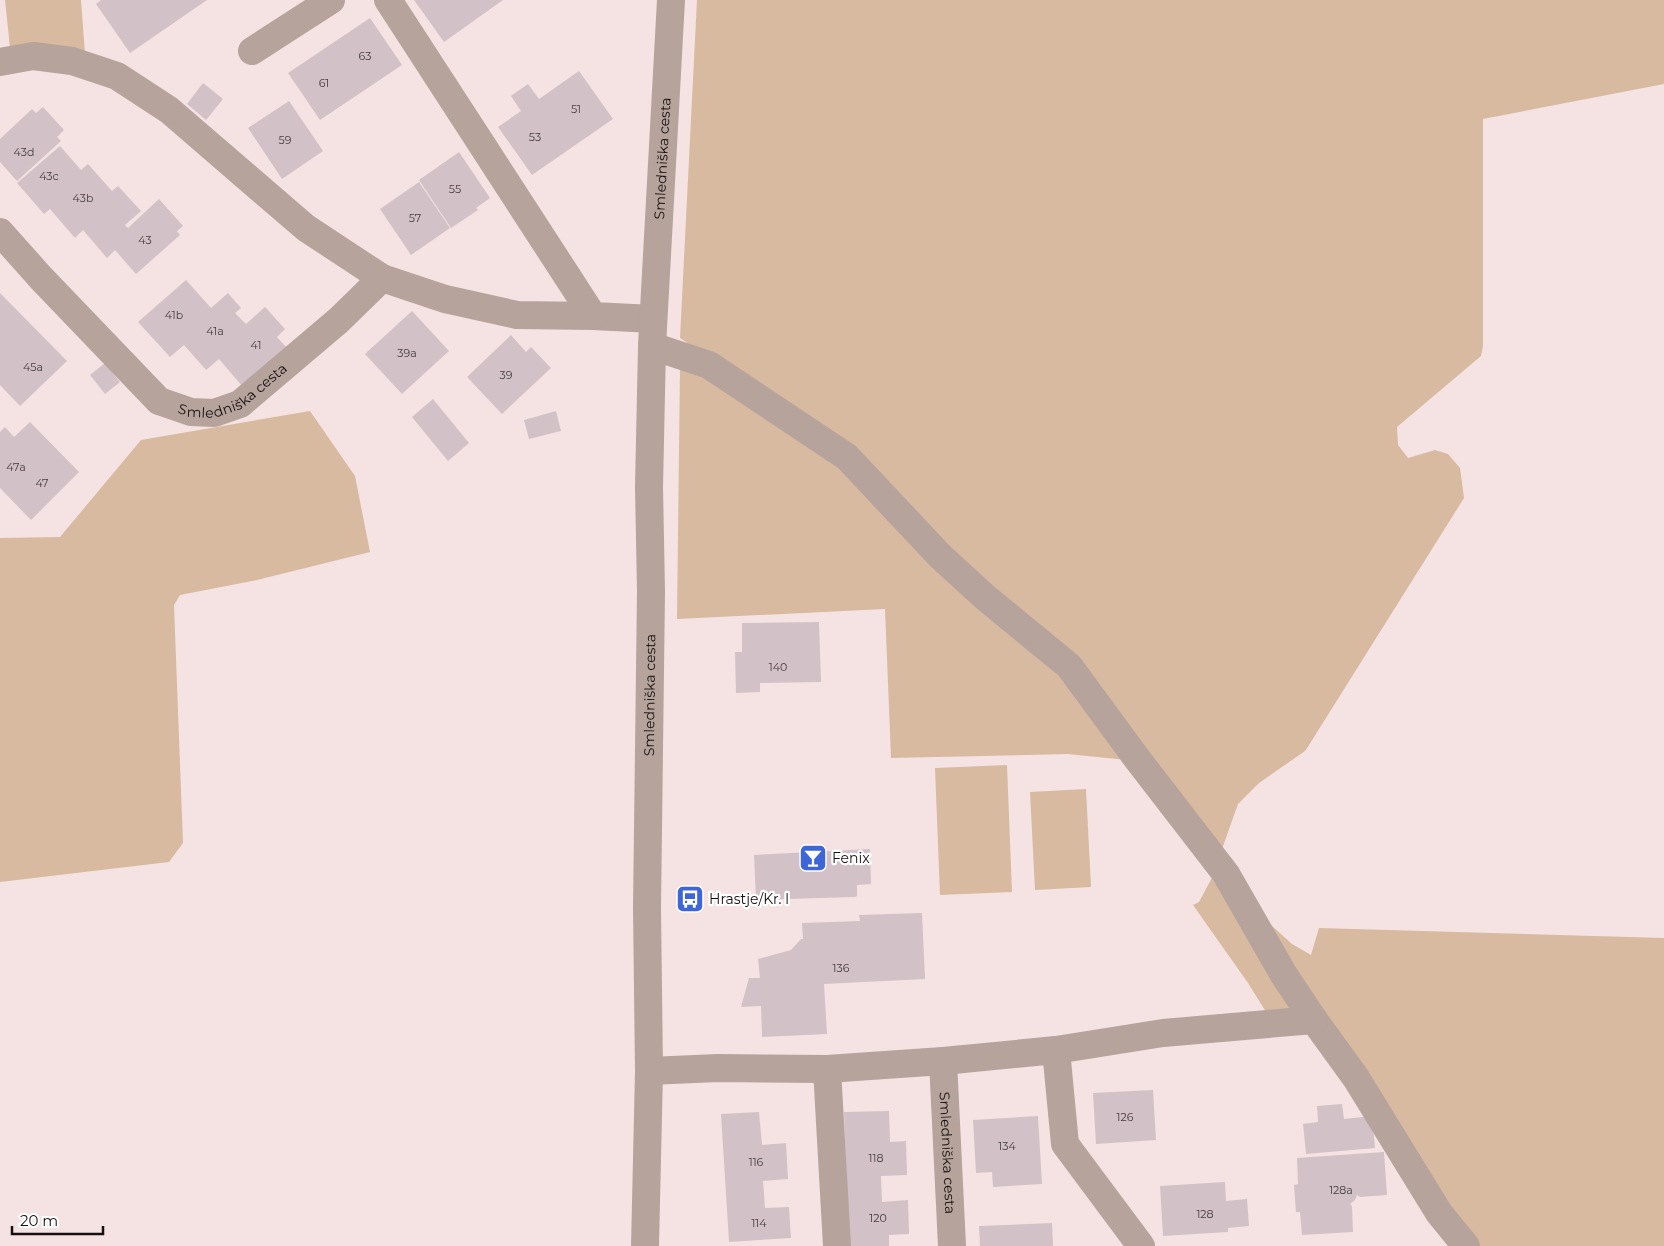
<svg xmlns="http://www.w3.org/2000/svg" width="1664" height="1246" font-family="Montserrat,sans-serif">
  <rect width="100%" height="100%" fill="#f5e3e3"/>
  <g fill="#d7ba9f">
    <path d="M5,0H81L85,54L10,48Z"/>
    <path d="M697,0H1664V84L1483,119V346L1481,356L1397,427L1398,445L1408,458L1435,450L1448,454L1460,468L1464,498L1309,745L1305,751L1259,783L1238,804L1222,849L990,592L853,452L680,338Z"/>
    <path d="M680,367L700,371L843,461L1051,659L1126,760L1068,754L891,758L885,609L677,619Z"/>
    <path d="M310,411L355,476L370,552L257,580L180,595L174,605L183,843L169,862L0,882V538L60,537L141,440Z"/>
    <path d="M1007,765L1012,892L940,895L935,768Z"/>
    <path d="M1086,789L1091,887L1035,890L1030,792Z"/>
    <path d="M1214,874L1292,944L1311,955L1319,928L1664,938V1246H1473L1321,1025L1268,1015L1248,983L1193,905L1199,902Z"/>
  </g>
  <g fill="#d2c1c7">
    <path d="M101,0H207L130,53L96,4Z"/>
    <path d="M414,0H503L444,42Z"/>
    <path d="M370,18L402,65L320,120L288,73Z"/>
    <path d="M579,71L613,119L532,175L498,127L521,111L511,96L528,84L539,99Z"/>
    <path d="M203,83L223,99L206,120L187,104Z"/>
    <path d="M289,101L323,151L282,179L248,128Z"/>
    <path d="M43,107L64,130L57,137L61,141L17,181L0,162V139L32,109L36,113Z"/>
    <path d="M60,146L81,170L88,164L112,191L118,186L141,211L125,225L128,228L159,199L183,226L177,231L180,235L136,274L115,250L107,258L83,230L75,238L50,209L44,214L17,183Z"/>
    <path d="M459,152L490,198L476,208L478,210L451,228L419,180Z"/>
    <path d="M419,182L450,228L411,255L380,209Z"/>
    <path d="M186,280L211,308L228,293L241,308L235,313L246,324L265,307L285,329L277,337L287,348L243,387L219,359L206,370L184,345L170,357L138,322Z"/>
    <path d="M0,293L67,361L20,406L0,385Z"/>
    <path d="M412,311L449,351L402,394L365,354Z"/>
    <path d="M511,335L526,352L531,347L551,368L502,414L467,377Z"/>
    <path d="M105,363L120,382L105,394L90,375Z"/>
    <path d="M433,399L469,443L448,461L412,417Z"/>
    <path d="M556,411L561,431L529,439L524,420Z"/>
    <path d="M30,422L79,472L31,520L0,488V432L5,427L14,437Z"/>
    <path d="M819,622L821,682L760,683V692L736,693L735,652H742V623Z"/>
    <path d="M870,849L871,884L857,885V896L855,897L756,900L754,855Z"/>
    <path d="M922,913L925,979L824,984L827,1034L762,1037L761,1006L741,1007L749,978H760L758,959L791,950L801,939H803L802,923L860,921L859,915Z"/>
    <path d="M1153,1090L1156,1140L1096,1144L1093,1093Z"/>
    <path d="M1342,1104L1344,1119L1372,1116L1375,1148L1306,1154L1303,1124L1318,1122L1317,1106Z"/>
    <path d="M889,1111L890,1142L906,1141L907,1175L881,1176L882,1202L908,1200L909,1234L889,1235V1246H849L844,1112Z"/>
    <path d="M759,1112L762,1145L786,1143L788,1179L763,1181L765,1208L789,1207L791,1238L729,1242L721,1114Z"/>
    <path d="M1038,1116L1042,1184L993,1187L992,1172L976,1173L973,1120Z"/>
    <path d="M1384,1152L1387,1195L1360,1197L1357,1195L1355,1200L1350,1204L1352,1206L1353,1232L1302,1235L1300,1212H1296L1294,1185L1298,1184L1297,1158Z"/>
    <path d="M1225,1182L1226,1201L1247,1199L1249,1226L1228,1228V1232L1163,1236L1160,1186Z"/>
    <path d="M1052,1223L1053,1246H980L979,1226Z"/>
  </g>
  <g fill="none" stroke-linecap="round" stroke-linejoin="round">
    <g stroke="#b5a39c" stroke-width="28">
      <path d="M388,0L593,316L653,319"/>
      <path d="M252,51L331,0"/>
      <path d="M0,62L33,56L72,61L117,76L169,110L306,228L382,278L445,299L517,315L593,316"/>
      <path id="s1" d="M0,232L41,278L159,401L191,412L214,413L240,404L339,320L382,278"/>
      <path d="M652,346L709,365L847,457L940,556L986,598L1069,666L1138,760L1226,874L1284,975L1314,1020L1356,1078L1439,1213L1466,1246"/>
      <path d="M1056,1050L1065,1144L1141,1246"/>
      <path id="s2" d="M943,1061L952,1246"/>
      <path d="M827,1069L837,1246"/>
      <path d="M649,1071L718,1068L827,1069L943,1061L1056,1050L1163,1033L1314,1020"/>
    </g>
    <path stroke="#b5a39c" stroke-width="28" id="s3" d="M645,1246L649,1071L647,908L651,591L649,487L652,346L671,0"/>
  </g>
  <defs>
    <g id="bar-square" transform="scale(1.4375)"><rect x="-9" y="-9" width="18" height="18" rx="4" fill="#3e66d8" stroke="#fff"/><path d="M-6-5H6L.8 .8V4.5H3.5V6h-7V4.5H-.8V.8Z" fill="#fff"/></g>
    <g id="bus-square" transform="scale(1.4375)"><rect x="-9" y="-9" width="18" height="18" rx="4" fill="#3e66d8" stroke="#fff"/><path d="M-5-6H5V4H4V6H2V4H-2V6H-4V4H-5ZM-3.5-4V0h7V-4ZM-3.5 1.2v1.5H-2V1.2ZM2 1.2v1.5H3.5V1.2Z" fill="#fff"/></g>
  </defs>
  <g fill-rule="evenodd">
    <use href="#bar-square" x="813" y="858"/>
    <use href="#bus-square" x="690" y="899"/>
  </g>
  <g text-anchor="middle" stroke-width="4.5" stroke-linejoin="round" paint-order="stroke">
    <g font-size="11" fill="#453c3e">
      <text x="365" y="60">63</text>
      <text x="324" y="87">61</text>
      <text x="576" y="113">51</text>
      <text x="535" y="141">53</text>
      <text x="285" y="144">59</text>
      <text x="24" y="156">43d</text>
      <text x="49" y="180">43c</text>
      <text x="455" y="193">55</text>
      <text x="83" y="202">43b</text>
      <text x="415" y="222">57</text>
      <text x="145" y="244">43</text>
      <text x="174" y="319">41b</text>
      <text x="215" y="335">41a</text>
      <text x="256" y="349">41</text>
      <text x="407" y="357">39a</text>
      <text x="33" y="371">45a</text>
      <text x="506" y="379">39</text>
      <text x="16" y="471">47a</text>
      <text x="42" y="487">47</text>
      <text x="778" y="671">140</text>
      <text x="841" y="972">136</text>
      <text x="1125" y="1121">126</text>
      <text x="1007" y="1150">134</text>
      <text x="876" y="1162">118</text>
      <text x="756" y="1166">116</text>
      <text x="1341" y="1194">128a</text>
      <text x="1205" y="1218">128</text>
      <text x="878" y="1222">120</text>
      <text x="759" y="1227">114</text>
    </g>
    <g font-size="14" fill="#161010" stroke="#fff">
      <text dy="5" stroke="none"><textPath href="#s3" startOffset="1088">Smledniška cesta</textPath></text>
      <text dy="5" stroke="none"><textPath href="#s1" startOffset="314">Smledniška cesta</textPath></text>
      <text dy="5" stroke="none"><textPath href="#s3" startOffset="551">Smledniška cesta</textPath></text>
      <text dy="5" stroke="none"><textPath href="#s2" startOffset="92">Smledniška cesta</textPath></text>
    </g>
    <g font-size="14" fill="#161010" stroke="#fff" text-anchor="start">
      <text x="832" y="863">Fenix</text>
      <text x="709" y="904">Hrastje/Kr. I</text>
    </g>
  </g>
  <path d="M12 1226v8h91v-8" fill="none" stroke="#161010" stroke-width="2.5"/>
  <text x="20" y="1226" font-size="15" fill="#161010" stroke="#ffffff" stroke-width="4" paint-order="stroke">20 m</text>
</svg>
